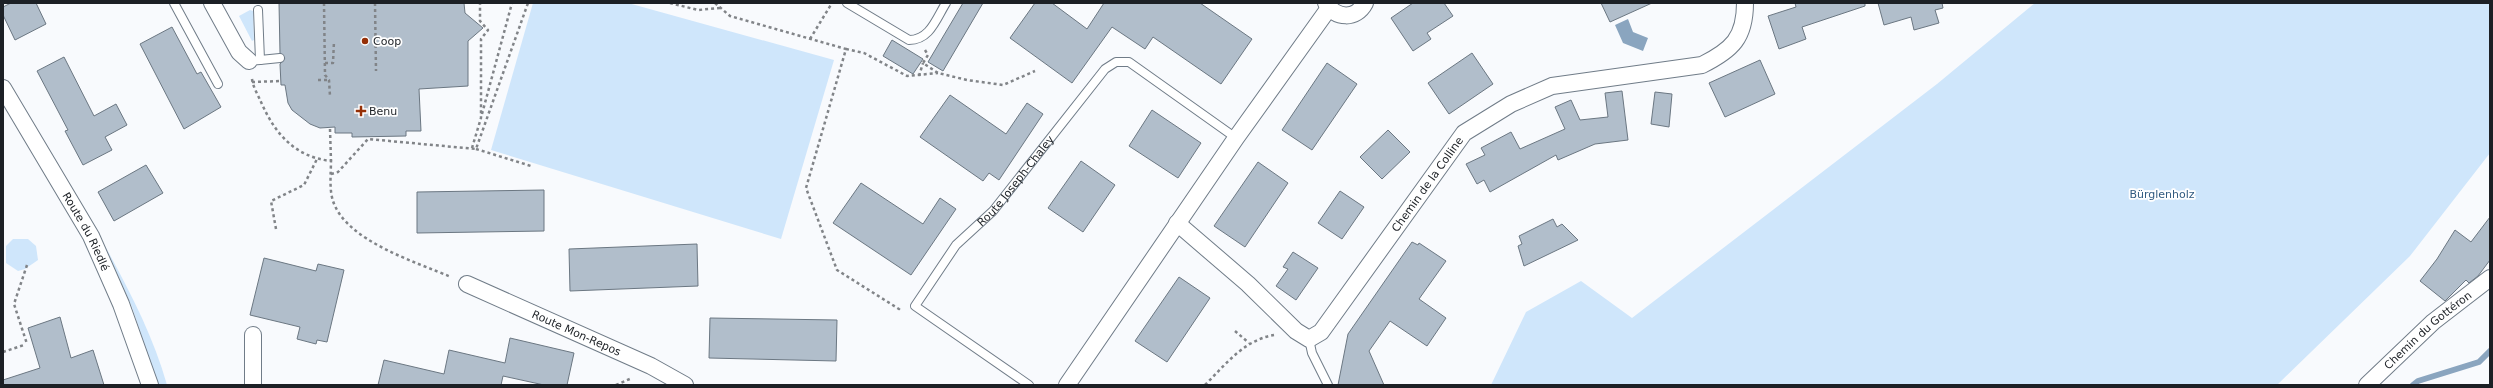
<svg xmlns="http://www.w3.org/2000/svg" width="2493" height="388" font-family="'DejaVu Sans',sans-serif">
  <rect width="100%" height="100%" fill="#f8fafd"/>
  <g fill="#cfe6fb">
    <path d="M533,3H628L834,60L781,239L491,150Z"/>
    <path d="M2035,3H2490V153L2410,256L2277,385H1491L1526,312L1581,281L1632,318L1937,84Z"/>
    <path d="M250,10L253,11L254,40L252,41L239,16Z"/>
    <path d="M13,239H28L36,246L38,260L25,269L18,271L6,263V246Z"/>
    <path d="M104,244C129,290 153,335 167,385H158L132,307Z"/>
  </g>
  <path fill="#8aa5bf" d="M1628,19L1633,32L1648,38L1643,51L1623,43L1615,25Z"/>
  <g fill="none" stroke-linecap="round" stroke-linejoin="round">
    <path stroke="#8aa5bf" stroke-width="6" d="M2413,385L2418,381L2479,362L2490,351"/>
  </g>
  <g fill="#b1becb" stroke="#6b7782">
    <path d="M11,3H36L46,24L15,40L3,15V7Z"/>
    <path d="M279,3H464L465,13L483,28L468,41V86L419,89L421,131H406V136L352,137V133H335V127L320,128L310,124L292,110L288,103L285,85H281L280,64L285,58L280,53Z"/>
    <path d="M963,3H983L943,71L928,62Z"/>
    <path d="M1035,3H1052L1087,29L1104,3H1200L1252,39L1221,84L1153,37L1145,49L1112,27L1072,83L1010,38Z"/>
    <path d="M1413,3H1444L1453,16L1427,33L1431,39L1413,51L1391,18Z"/>
    <path d="M1601,3H1652L1610,22Z"/>
    <path d="M1795,3H1865V6L1802,27L1806,39L1779,49L1768,16L1796,7Z"/>
    <path d="M1878,3H1942L1943,8L1935,10L1939,23L1914,30L1911,17L1884,25Z"/>
    <path d="M172,27L197,74L201,72L221,107L184,129L140,44Z"/>
    <path d="M892,40L923,59L913,74L883,56Z"/>
    <path d="M1472,53L1493,84L1449,114L1428,83Z"/>
    <path d="M64,57L94,116L116,104L127,125L105,137L112,150L83,165L65,131L68,130L37,71Z"/>
    <path d="M1760,60L1775,94L1725,117L1709,83Z"/>
    <path d="M1327,63L1357,84L1312,150L1282,130Z"/>
    <path d="M1622,91L1628,140L1595,144L1558,160L1556,155L1490,192L1484,180L1477,184L1466,164L1485,155L1481,148L1511,132L1520,149L1565,129L1555,107L1571,100L1580,120L1608,117L1605,93Z"/>
    <path d="M1655,92L1672,94L1669,127L1651,124Z"/>
    <path d="M950,95L1006,134L1027,103L1043,114L999,180L989,173L983,181L920,137Z"/>
    <path d="M1152,110L1201,143L1178,178L1129,146Z"/>
    <path d="M1388,130L1410,152L1382,179L1360,157Z"/>
    <path d="M1081,161L1115,185L1083,232L1048,208Z"/>
    <path d="M1258,162L1288,183L1245,247L1214,226Z"/>
    <path d="M146,165L163,193L114,221L98,192Z"/>
    <path d="M861,183L923,224L940,198L956,209L911,275L833,223Z"/>
    <path d="M544,190V231L417,233V192Z"/>
    <path d="M1340,191L1364,207L1342,239L1318,223Z"/>
    <path d="M2490,217V260L2478,276L2469,283L2466,280L2445,301L2420,281L2437,259L2455,230L2471,242Z"/>
    <path d="M1553,219L1557,227L1562,224L1578,240L1524,266L1518,246L1522,244L1519,236Z"/>
    <path d="M1412,242L1418,245L1419,243L1446,261L1419,299L1446,318L1427,346L1390,321L1369,351L1384,385H1338L1348,334Z"/>
    <path d="M697,244L698,286L570,291L569,249Z"/>
    <path d="M1293,252L1318,268L1296,300L1276,286L1288,269L1283,267Z"/>
    <path d="M264,258L316,271L318,264L344,270L327,342L317,340L316,344L297,339L300,327L250,315Z"/>
    <path d="M1179,277L1210,298L1167,362L1135,341Z"/>
    <path d="M60,317L71,358L93,350L104,385H3V380L40,368L28,328Z"/>
    <path d="M710,318L837,320L836,361L709,358Z"/>
    <path d="M510,338L574,353L567,385H544L503,376L501,385H378L384,360L444,374L449,350L505,363Z"/>
  </g>
  <g fill="none" stroke-linecap="round" stroke-linejoin="round">
    <g stroke="#707c88" stroke-width="10">
      <g id="lane">
        <path d="M174,3L218,84"/>
        <path d="M847,3L909,40C930,40 936,19 946,3"/>
        <path d="M260,60L280,58"/>
        <path d="M249,61L260,60L258,10"/>
        <path d="M1309,339L1312,353L1328,385"/>
        <path id="s1" d="M1029,385L915,306L956,245L993,211L1105,69L1116,62H1129L1236,138"/>
      </g>
    </g>
    <g stroke="#707c88" stroke-width="18">
      <g id="street">
        <path d="M212,3L239,52L249,61"/>
        <path d="M1326,3C1336,19 1356,20 1365,3"/>
        <path id="s2" d="M3,88L91,236L121,304L150,385"/>
        <path id="s3" d="M1177,223L1248,284L1296,331L1309,339L1321,332L1464,133L1511,104L1552,86L1702,65C1732,50 1745,38 1745,3"/>
        <path id="s4" d="M467,284L651,366L685,385"/>
        <path d="M253,385V335"/>
        <path d="M1067,385L1236,138L1329,8"/>
        <path id="s5" d="M2367,385L2433,322L2490,278"/>
      </g>
    </g>
    <g stroke="#818488" stroke-width="2.5" stroke-dasharray="3 3" stroke-linecap="butt">
      <path d="M324,3L325,75L329,80L330,96"/>
      <path d="M375,3L376,71"/>
      <path d="M670,3L698,10L720,8"/>
      <path d="M715,3L730,16L846,49L806,188L837,270L899,309L900,306"/>
      <path d="M810,39L832,3"/>
      <path d="M846,49L864,53L907,76L938,73"/>
      <path d="M925,50L928,55L923,63L938,73L967,80L1003,85L1035,71"/>
      <path d="M325,63H333L334,41"/>
      <path d="M919,76L923,63"/>
      <path d="M252,79C253,87 258,95 261,102C275,134 295,157 331,161C331,172 329,189 333,201C346,241 416,262 451,277"/>
      <path d="M318,80H329"/>
      <path d="M252,82L281,81"/>
      <path d="M482,114L512,3"/>
      <path d="M330,129L331,161"/>
      <path d="M472,148L481,118V39L488,30L480,21V3"/>
      <path d="M476,149L531,166"/>
      <path d="M331,174L338,172L368,139L476,149L528,3"/>
      <path d="M276,229L271,201L304,185L317,159"/>
      <path d="M27,265L14,304L27,344"/>
      <path d="M1235,331L1249,343"/>
      <path d="M3,352L24,345"/>
      <path d="M616,385L632,378"/>
      <path d="M1205,385C1226,364 1244,340 1274,335"/>
    </g>
    <use href="#lane" stroke="#fff" stroke-width="8"/>
    <use href="#street" stroke="#fff" stroke-width="16"/>
  </g>
  <g fill="#952f06" stroke="#fff" stroke-width="1.5">
    <circle cx="365" cy="41" r="4"/>
    <path d="M359 105h4v4h4v4h-4v4h-4v-4h-4v-4h4z"/>
  </g>
  <g text-anchor="middle" stroke-width="3.5" stroke-linejoin="round" paint-order="stroke">
    <g font-size="11" fill="#1c2025" stroke="#fff" text-anchor="start">
      <text x="373" y="45">Coop</text>
      <text x="369" y="115">Benu</text>
    </g>
    <g font-size="11" fill="#1c2025" stroke="#fff">
      <text dy="4" stroke="none"><textPath href="#s1" startOffset="300">Route Joseph-Chaley</textPath></text>
      <text dy="4" stroke="none"><textPath href="#s3" startOffset="372">Chemin de la Colline</textPath></text>
      <text dy="4" stroke="none"><textPath href="#s2" startOffset="166">Route du Riedlé</textPath></text>
      <text dy="4" stroke="none"><textPath href="#s5" startOffset="82">Chemin du Gottéron</textPath></text>
      <text dy="4" stroke="none"><textPath href="#s4" startOffset="120">Route Mon-Repos</textPath></text>
    </g>
    <g font-size="11" fill="#315b81" stroke="#fff">
      <text x="2162" y="198">Bürglenholz</text>
    </g>
  </g>
  <rect width="2493" height="388" fill="none" stroke="#1c2025" stroke-width="8"/>
</svg>
